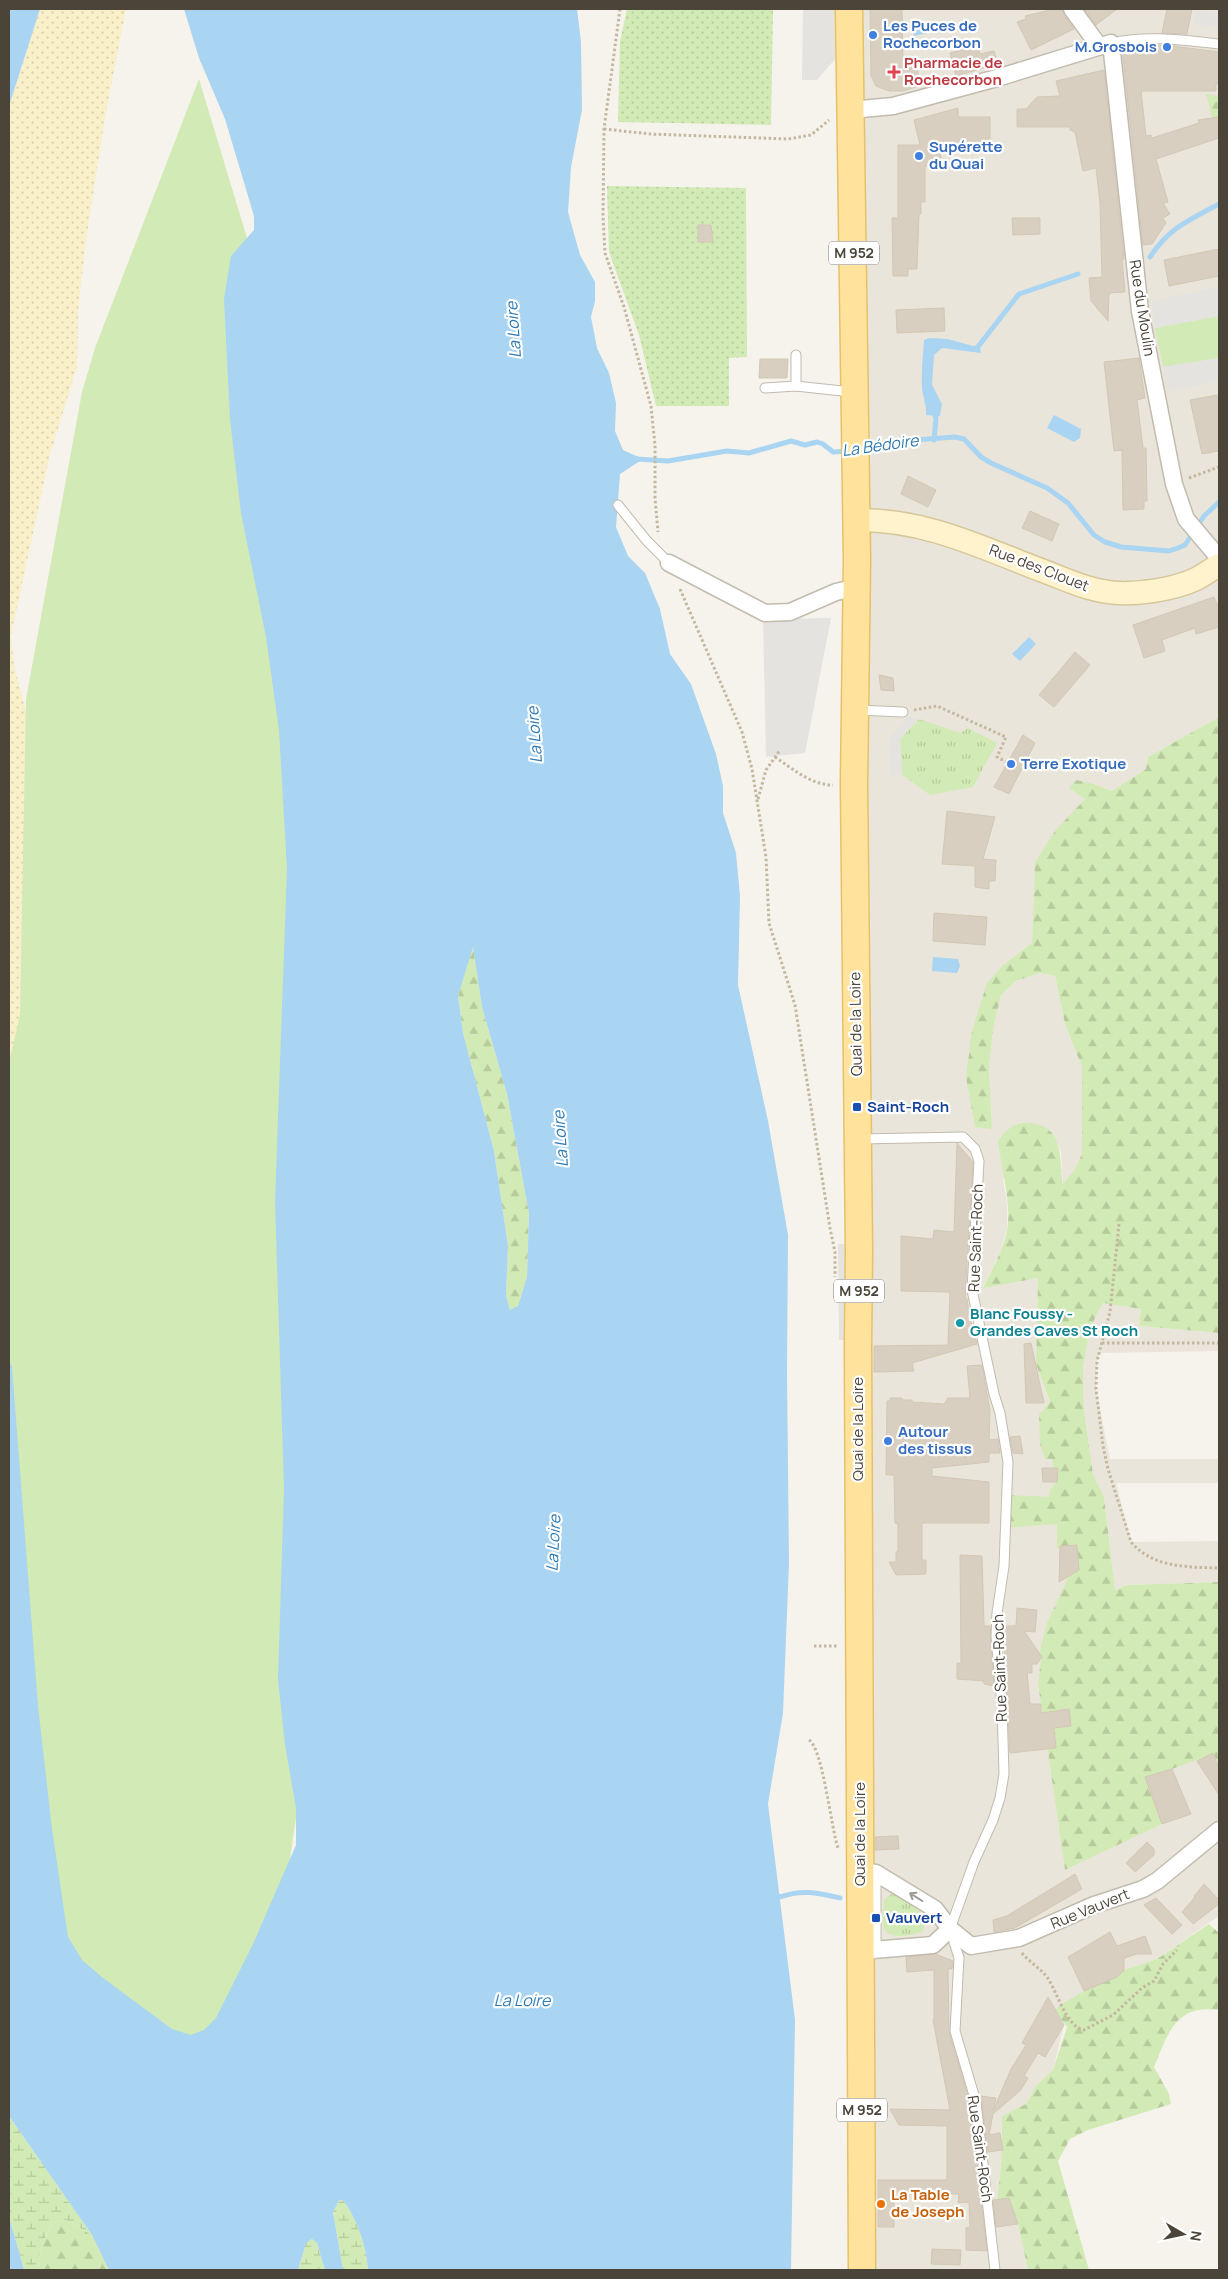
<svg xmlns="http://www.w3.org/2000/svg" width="1228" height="2279" font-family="Manrope,sans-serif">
  <defs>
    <pattern id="grass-tufts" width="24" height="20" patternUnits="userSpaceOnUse" patternTransform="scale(1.25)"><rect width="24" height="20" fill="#d2eab5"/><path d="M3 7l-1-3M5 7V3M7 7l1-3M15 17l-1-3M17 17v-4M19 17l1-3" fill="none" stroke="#b6ca9c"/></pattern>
    <pattern id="forest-firs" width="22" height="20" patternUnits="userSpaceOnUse" patternTransform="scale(1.25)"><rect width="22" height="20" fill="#d2eab5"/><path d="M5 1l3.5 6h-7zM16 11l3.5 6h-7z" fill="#b6ca9c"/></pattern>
    <pattern id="wetland-marsh" width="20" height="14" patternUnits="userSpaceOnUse" patternTransform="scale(1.25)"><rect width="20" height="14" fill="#d2eab5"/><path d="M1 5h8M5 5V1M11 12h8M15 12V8" fill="none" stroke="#b6ca9c"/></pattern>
    <pattern id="sand-dots" width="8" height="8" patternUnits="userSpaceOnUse" patternTransform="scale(1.25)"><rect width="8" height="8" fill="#f9efc9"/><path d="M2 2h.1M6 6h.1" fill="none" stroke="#d7cead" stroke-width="1.8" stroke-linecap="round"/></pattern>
    <pattern id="garden-dots" width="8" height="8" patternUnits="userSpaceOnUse" patternTransform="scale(1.25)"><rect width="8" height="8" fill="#d2eab5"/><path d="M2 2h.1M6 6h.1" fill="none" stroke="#b6ca9c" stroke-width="1.8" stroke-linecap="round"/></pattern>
  </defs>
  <rect width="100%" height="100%" fill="#f6f3ec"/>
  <g fill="#eae5da">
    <path d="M849,9H1219V717L1148,757L1146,769L1112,791L1094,784L1070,788L1086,799L1035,862L1032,943L1002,966L972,1031L992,1129L989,1068L993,1030L1001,995L1016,981L1040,973L1055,976L1065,1024L1082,1067V1154L1075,1169L1063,1184L1061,1152L1053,1133L1003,1179L1007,1204V1228L1001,1250L983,1287L1038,1278L1036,1364L1050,1403L1052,1458L1058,1468L1057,1482L1050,1489L1049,1497L1005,1528L1057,1523L1071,1545H1077L1079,1565L1040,1651L1041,1658L1038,1684L1065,1870L1162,1824L1172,1769L1213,1753L1219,1764V1916L1157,1959L1124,1970L1117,1977L1095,1985L1056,2010L1064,2025L1053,2070L1036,2086L1026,2104L1002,2116L1001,2166L997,2199L1009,2198L1018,2224L1028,2270H862Z"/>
    <path d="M1103,1303L1141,1309L1139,1326L1219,1333V1351L1100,1353L1097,1361L1096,1389L1110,1459H1219V1483H1116L1131,1542L1219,1541V1582L1127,1585L1115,1590L1104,1497L1093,1474L1084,1410L1083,1368L1090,1328Z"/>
  </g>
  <g fill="url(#grass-tufts)">
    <path d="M919,719L960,733L968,728L997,743L973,787L930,795L902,775L900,739Z"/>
    <path d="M891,1894C903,1896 919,1909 926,1919L923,1931C917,1934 910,1935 903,1936C877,1937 883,1920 884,1900Z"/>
  </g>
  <g fill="url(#forest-firs)">
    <path d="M1206,94L1219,96V144Z"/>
    <path d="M1219,717V1333L1139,1326L1141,1309L1103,1303L1090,1328L1083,1368L1084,1410L1093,1474L1104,1497L1115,1590L1127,1585L1219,1582V1764L1213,1754L1172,1769L1162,1824L1065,1870L1038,1684L1041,1658L1040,1651L1047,1623L1068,1578L1079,1565L1077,1545H1072L1068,1549H1057V1524L1005,1528L1006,1495L1049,1497L1050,1489L1057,1482L1058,1468H1053L1052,1459H1045L1040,1444L1039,1415L1050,1402L1036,1364L1038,1278L983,1288C992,1269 1003,1251 1007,1230C1012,1205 1001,1167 998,1141C1007,1129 1014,1122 1030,1123C1065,1126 1059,1158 1063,1184L1075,1169L1082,1154V1067L1065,1024L1055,976L1040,973L1016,981L1001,995L993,1030L989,1068L992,1129L975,1127L966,1077L972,1031L987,983L1002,966L1032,943L1035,862L1055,831L1085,799L1069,788L1076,780L1094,784L1112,791L1146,769L1148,757Z"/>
    <path d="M473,946L482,1007L507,1094L529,1213L527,1277L518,1306L510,1311L506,1296L508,1246L494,1151L463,1033L458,996Z"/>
    <path d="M1209,1924L1219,1933V2010C1175,2004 1168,2034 1154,2067L1169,2094L1171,2104L1088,2130L1070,2139L1058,2161L1089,2270H1028L1018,2224L1009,2198L997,2199L1001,2166L1002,2116L1026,2104L1036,2086L1053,2070L1067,2027L1055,2010L1063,2003L1095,1985L1117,1977L1124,1970L1157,1959Z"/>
    <path d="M66,2220L92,2235L109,2270H39C37,2253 45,2238 52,2223Z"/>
  </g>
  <g fill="url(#wetland-marsh)">
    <path d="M9,2116L92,2235L66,2220L52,2223C45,2238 37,2253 39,2270H24L9,2216Z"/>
    <path d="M338,2200L344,2201C358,2222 366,2245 368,2270H343L333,2212Z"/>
    <path d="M312,2239L317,2243L325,2270H298L306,2243Z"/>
  </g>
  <path fill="url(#sand-dots)" d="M40,9H126L105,117L86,240L78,312L77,367L50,454L11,636L14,665L39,763L43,926L9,1068V106Z"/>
  <g fill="#d2eab5">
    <path d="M199,79L418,805L302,1778L246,2152L66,2095L9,1427V1063L20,1015L26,699L82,392L95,348Z"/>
    <path d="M1219,316V358L1163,367L1155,328Z"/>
  </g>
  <g fill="url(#garden-dots)">
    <path d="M627,9H773L771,125L618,122L620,41Z"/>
    <path d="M607,186L746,188L747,357L729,358V406H656L639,335L609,252Z"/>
  </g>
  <g fill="#e5e3e0">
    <path d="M803,9H835V59L817,80H802Z"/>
    <path d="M1197,10L1219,13V28L1193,23Z"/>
    <path d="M1219,287V316L1155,328L1151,301Z"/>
    <path d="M1219,358V381L1167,392L1163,367Z"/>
    <path d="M831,618L805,753L766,757L763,619Z"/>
    <path d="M908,716L919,719L900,739L902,775L890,776L889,739Z"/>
    <path d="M838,1244H845L846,1340H839Z"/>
  </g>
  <g fill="#a9d4f2" fill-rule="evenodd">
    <path d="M9,9H40L9,106Z"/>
    <path d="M184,9H577L581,42L582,110L571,167L568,212L580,255L595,282V301L591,317L597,348L609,373L616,403L615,431L623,450L643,459L620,474L616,527L628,556L645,573L660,609L670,654L691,684L716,754L723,786V813L736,853L740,896L738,985L768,1121L788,1235L787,1373L789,1563L783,1713L768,1804L795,2020L791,2270H368C366,2245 358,2222 344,2201L339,2200L333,2212L343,2270H325L317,2243L312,2239L306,2243L298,2270H109L92,2235L9,2116V1361L12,1367L38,1706L52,1829L68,1937L82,1960L103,1978L172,2029L191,2035L204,2030L216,2018L253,1944L296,1845V1808L285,1745L278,1679L284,1489L275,1201L287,869L279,730L266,637L241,513L230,419L224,299L231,256L254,230V216L225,119L199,58ZM473,947L482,1007L507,1094L529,1213L527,1277L518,1306L510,1310L506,1296L508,1246L494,1151L463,1033L458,996Z"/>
    <path d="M930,21L932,32L914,36L912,27Z"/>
    <path d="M929,338L948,339L980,348L981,353L942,348L934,355L932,385L942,404L940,416L926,415C927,406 923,398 922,388C921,372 923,356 924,340Z"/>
    <path d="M1054,415L1081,429L1080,438L1074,442L1047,428Z"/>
    <path d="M1029,637L1036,644L1020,661L1012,654Z"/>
    <path d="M933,957L958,959L960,966L957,973L932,971Z"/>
    <path d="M9,2216L10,2220L24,2270H9Z"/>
  </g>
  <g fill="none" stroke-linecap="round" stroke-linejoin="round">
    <g stroke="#a9d4f2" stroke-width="5">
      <path d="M1150,257C1169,228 1189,220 1219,204"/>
      <path d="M971,349L977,348L1019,294L1078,274"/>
      <path d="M933,411L936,418L934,440"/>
      <path d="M862,450L875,449L888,442L955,437L964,439L981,457L991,463L1047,488L1068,503L1094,535L1105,542L1121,547L1169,551L1178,548L1185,545L1204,516L1219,502"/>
      <path d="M637,459L668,461L727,451L749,453L791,441L805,445L817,442L823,444L833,452L849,451"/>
      <path d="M775,1895L780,1897C802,1889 818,1893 840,1898"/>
    </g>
  </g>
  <g fill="#d8cfc1" stroke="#d3c7b4">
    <path d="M870,9H902L903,60L913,57L922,85L903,91H889L876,86L871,76Z"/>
    <path d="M1054,9H1062L1064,15L1074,29L1031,50L1017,22L1026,19L1025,16Z"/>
    <path d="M1084,9H1117L1096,25Z"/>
    <path d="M1167,9H1192L1187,34L1162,33Z"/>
    <path d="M1165,45L1219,52V84H1216V91H1141L1146,136L1151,135L1152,138L1199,123L1198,120L1219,117V138L1156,159L1168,202L1163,203L1170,214L1163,218L1166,223L1152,244L1143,245L1122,47Z"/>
    <path d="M978,46L980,54L994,51L998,64L956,76L950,53Z"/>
    <path d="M1104,70L1124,259H1122L1125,292L1109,293L1108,321L1091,301L1089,278L1102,277L1100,203L1096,168L1083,171L1075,132L1070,130V127H1017V109H1026L1037,97L1060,96L1056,81Z"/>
    <path d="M958,108V117H990V146L940,145L941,166H925V202H921V214H919L917,269H908V276H893L892,218H898V145H920L914,120Z"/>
    <path d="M1012,218H1040V234L1013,235Z"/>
    <path d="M698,225H711L713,242H698Z"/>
    <path d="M1219,249V276L1169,286L1164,260Z"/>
    <path d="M944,308L945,331L897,333L896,310Z"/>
    <path d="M1139,358L1145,398L1137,400L1143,448H1146L1147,501H1144V509L1123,510L1122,450L1114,451L1104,362Z"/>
    <path d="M760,359H788L787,378H759Z"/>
    <path d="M1217,395L1219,405V451L1202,454L1190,400Z"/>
    <path d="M908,476L936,490L928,507L901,494Z"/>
    <path d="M1030,511L1059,524L1052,541L1022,528Z"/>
    <path d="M1214,597L1219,608V627L1196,634L1195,628L1162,640L1165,651L1144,658L1133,625Z"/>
    <path d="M1075,652L1090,665L1054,707L1039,695Z"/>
    <path d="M879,675L893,678L894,691L881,690Z"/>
    <path d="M1023,735L1035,743L1009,794L994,787Z"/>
    <path d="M947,811L995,817L983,859L996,860L995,881H989V889L975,887V866L942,864Z"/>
    <path d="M934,913L987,917L985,945L933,941Z"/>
    <path d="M957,1143L973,1162L965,1298L967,1299L969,1314L977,1344L912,1363L914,1371L874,1372V1346L948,1345L950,1292L901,1291V1236L933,1239L934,1230L954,1232Z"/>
    <path d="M1031,1343L1044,1403H1026L1024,1344Z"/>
    <path d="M982,1365L990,1411L989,1440L998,1439L1000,1453H989V1462L932,1468V1476L989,1482V1523H922V1560H926V1574L896,1575L889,1562H896V1552H898V1524L895,1523L894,1475H886L887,1401H890V1398H902L903,1400H912V1402L944,1404L948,1398H970L967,1366Z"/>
    <path d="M1020,1436L1023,1454L1013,1453L1010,1437Z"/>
    <path d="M1042,1468H1058L1057,1482H1043Z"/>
    <path d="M1077,1545L1079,1570L1059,1582L1060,1546Z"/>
    <path d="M960,1555L982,1556L984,1626H990L994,1686L984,1684V1681L957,1679V1663H961Z"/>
    <path d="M1017,1608L1037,1610L1035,1632L1024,1631L1042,1657L1037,1664H1032V1673H1027L1030,1704H1041V1713L1069,1709L1071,1726L1054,1728L1056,1748L1010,1753L1003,1626H1016Z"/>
    <path d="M1213,1753L1219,1768V1795L1197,1761Z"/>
    <path d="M1172,1769L1191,1814L1162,1824L1145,1777Z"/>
    <path d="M898,1836L899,1849L875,1850V1837Z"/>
    <path d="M1147,1842L1154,1849V1855L1135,1872L1126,1863Z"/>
    <path d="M1075,1874L1082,1889L1015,1928L994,1932L993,1920L1007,1916Z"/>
    <path d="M1204,1884L1219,1900V1904L1193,1924L1182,1912L1195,1897L1194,1896Z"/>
    <path d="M1156,1898L1182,1925L1172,1934L1144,1905Z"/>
    <path d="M1110,1932L1117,1946L1145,1936L1152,1954H1137L1124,1958V1970L1117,1977L1084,1991L1068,1957Z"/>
    <path d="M935,1954L953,1961L952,1969H948L949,2032L970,2103L987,2251L966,2250V2228L970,2227L969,2202L958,2203L959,2194H894V2227H878V2180H947V2126L899,2125L890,2109L950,2110L933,2020H934V1970L907,1972L906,1957Z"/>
    <path d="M1048,1997L1064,2025L1045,2057L1038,2053L1024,2076L1028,2078L1021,2090L993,2114L989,2135L1000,2133L1003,2150L988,2152L981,2096L996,2098L993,2111L1011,2069L1026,2045L1022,2043Z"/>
    <path d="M1009,2198L1018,2224L996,2227L993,2200Z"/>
    <path d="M932,2249L961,2250L960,2265L931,2264Z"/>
  </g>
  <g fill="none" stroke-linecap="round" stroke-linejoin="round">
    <g stroke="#c2bbae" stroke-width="11">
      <g id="lane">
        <path d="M1111,43C1148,35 1182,40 1219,44"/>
        <path d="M796,386V355"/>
        <path d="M765,388L796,386L851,392"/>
        <path d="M618,505L647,541L669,563"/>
        <path d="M857,710L903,712"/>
        <path d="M860,1139L963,1137L975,1149L979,1161L972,1290L994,1394L1000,1413L1008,1462L1004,1566L997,1613L996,1636L1002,1705L1004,1774L1000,1798L993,1820L974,1862L950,1929L959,1958L955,2031L976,2102L995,2270"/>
        <path d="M876,1873V1949"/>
      </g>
    </g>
    <g stroke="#c2bbae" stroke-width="19">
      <g id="street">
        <path d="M1072,9L1099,46"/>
        <path d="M851,110L893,106L997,78L1111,43L1140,311L1174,484L1186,519L1219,558"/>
        <path d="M669,563L765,613L790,612L836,592L857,587"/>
        <path d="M860,1871L876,1873L935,1909L950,1929L971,1946L1019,1938L1094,1905L1143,1889L1157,1881L1219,1830"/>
        <path d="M861,1951L933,1945L950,1929"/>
      </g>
    </g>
    <g stroke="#d6c79b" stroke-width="25">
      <path id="secondary" d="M856,520C926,519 982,548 1046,572C1069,581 1093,592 1118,593C1142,594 1175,589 1196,579C1204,575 1212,569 1219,565"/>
    </g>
    <g stroke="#e6c16a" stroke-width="29">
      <path id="primary" d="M849,9L857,560L854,784L859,1251L858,1346L862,2270"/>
    </g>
    <g stroke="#c4b79f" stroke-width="3" stroke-dasharray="2.5 2.5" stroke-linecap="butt">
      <path d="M620,9L604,129L603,216L605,253L624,307L651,406L655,445V498L658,532"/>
      <path d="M604,129L650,134L788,139L811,135L829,120"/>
      <path d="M1189,478L1219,467"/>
      <path d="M680,589L742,732L752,769L766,857L769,923L795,1005L830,1228L835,1252V1277"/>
      <path d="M914,710L937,706L1006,737L997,757L1008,763"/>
      <path d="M775,757C793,769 811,785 833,785"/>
      <path d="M758,799L766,770L780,750"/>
      <path d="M1119,1224L1110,1312L1097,1361L1096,1389L1103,1446L1108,1469L1131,1542C1153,1568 1187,1567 1219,1568"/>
      <path d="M1102,1343H1219"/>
      <path d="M814,1646H839"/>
      <path d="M809,1740C823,1749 831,1828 838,1848"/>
      <path d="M1022,1953C1029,1962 1040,1968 1047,1977C1057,1991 1066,2027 1084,2030L1113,2015L1142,1988L1154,1981L1163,1964L1177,1950"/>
    </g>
    <use href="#lane" stroke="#fff" stroke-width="9"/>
    <use href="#street" stroke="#fff" stroke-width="16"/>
    <use href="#secondary" stroke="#fff3cd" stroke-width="22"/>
    <use href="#primary" stroke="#ffe39c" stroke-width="26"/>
  </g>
  <defs><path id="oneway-shaft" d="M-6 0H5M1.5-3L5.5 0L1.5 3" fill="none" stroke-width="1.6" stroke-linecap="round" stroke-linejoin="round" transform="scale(1.25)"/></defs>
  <use stroke="#9c9892" href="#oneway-shaft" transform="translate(916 1897) rotate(-148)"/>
  <g fill="#3f7fe0" stroke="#fff" stroke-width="2">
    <circle cx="873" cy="35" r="5"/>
    <circle cx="1167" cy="47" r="5"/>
    <circle cx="919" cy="156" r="5"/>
    <circle cx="1011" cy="764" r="5"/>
    <circle cx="888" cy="1441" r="5"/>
  </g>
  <path fill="#e0444e" stroke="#fff" stroke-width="2" d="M891.5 64.5h5v5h5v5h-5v5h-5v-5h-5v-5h5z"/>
  <g fill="#1a4fb4" stroke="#fff" stroke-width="2">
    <rect x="852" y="1102" width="10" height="10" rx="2.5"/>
    <rect x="871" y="1913" width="10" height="10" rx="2.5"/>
  </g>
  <circle fill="#0f9aa8" stroke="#fff" stroke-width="2" cx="960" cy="1323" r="5"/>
  <circle fill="#e8710a" stroke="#fff" stroke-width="2" cx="881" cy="2204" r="5"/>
  <g text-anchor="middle" stroke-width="4.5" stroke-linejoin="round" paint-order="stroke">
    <g fill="#fff" stroke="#817c74" stroke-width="1">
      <rect x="829" y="241.5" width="50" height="23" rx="4"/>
      <rect x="834" y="1279.5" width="50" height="23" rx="4"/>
      <rect x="837" y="2098.5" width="50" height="23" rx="4"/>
    </g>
    <g font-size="14" font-weight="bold" fill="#4b4439">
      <text x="854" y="258">M 952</text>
      <text x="859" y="1296">M 952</text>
      <text x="862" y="2115">M 952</text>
    </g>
    <g font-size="15" font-weight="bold" fill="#366cbe" stroke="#fff" text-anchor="start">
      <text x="883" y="31">Les Puces de<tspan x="883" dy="17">Rochecorbon</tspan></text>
      <text x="1157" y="52" text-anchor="end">M.Grosbois</text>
      <text x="929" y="152">Supérette<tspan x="929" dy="17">du Quai</tspan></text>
      <text x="1021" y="769">Terre Exotique</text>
      <text x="898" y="1437">Autour<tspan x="898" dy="17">des tissus</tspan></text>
    </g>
    <g font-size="15" font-weight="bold" fill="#be3a42" stroke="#fff" text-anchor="start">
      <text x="904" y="68">Pharmacie de<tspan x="904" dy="17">Rochecorbon</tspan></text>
    </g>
    <g font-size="15" fill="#4b4439" stroke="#fff">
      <text transform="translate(1142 308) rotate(81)" y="5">Rue du Moulin</text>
      <text transform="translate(1039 568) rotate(21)" y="5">Rue des Clouet</text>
      <text transform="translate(856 1024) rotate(-91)" y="5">Quai de la Loire</text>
      <text transform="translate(976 1238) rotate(-88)" y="5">Rue Saint-Roch</text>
      <text transform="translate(858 1429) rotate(-90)" y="5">Quai de la Loire</text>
      <text transform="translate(1000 1668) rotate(-92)" y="5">Rue Saint-Roch</text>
      <text transform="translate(860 1834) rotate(-90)" y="5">Quai de la Loire</text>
      <text transform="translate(1090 1909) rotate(-22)" y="5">Rue Vauvert</text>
      <text transform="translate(980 2149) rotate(82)" y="5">Rue Saint-Roch</text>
    </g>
    <g font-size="15" font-weight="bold" fill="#164399" stroke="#fff" text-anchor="start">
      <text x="867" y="1112">Saint-Roch</text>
      <text x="886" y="1923">Vauvert</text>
    </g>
    <g font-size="15" font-weight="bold" fill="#0d838f" stroke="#fff" text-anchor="start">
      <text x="970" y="1319">Blanc Foussy -<tspan x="970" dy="17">Grandes Caves St Roch</tspan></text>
    </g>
    <g font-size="15" font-weight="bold" fill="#c56008" stroke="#fff" text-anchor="start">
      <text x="891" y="2200">La Table<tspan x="891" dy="17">de Joseph</tspan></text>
    </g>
    <g font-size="16" font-style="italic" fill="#2e7ab2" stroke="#fff">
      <text transform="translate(513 330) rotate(-94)" y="6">La Loire</text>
      <text transform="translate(880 445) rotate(-8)" y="6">La Bédoire</text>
      <text transform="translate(534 735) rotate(-94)" y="6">La Loire</text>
      <text transform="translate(560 1139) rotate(-94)" y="6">La Loire</text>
      <text transform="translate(553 1543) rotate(-87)" y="6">La Loire</text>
      <text x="522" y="2006">La Loire</text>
    </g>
  </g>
  <rect width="1228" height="2279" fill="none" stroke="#4b4439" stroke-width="20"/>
  <g transform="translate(1183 2234) rotate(99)" stroke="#ffffff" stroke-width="4" paint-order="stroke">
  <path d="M0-4L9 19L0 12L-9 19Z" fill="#4b4439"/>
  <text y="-8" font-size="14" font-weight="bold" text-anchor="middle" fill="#4b4439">N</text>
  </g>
</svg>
